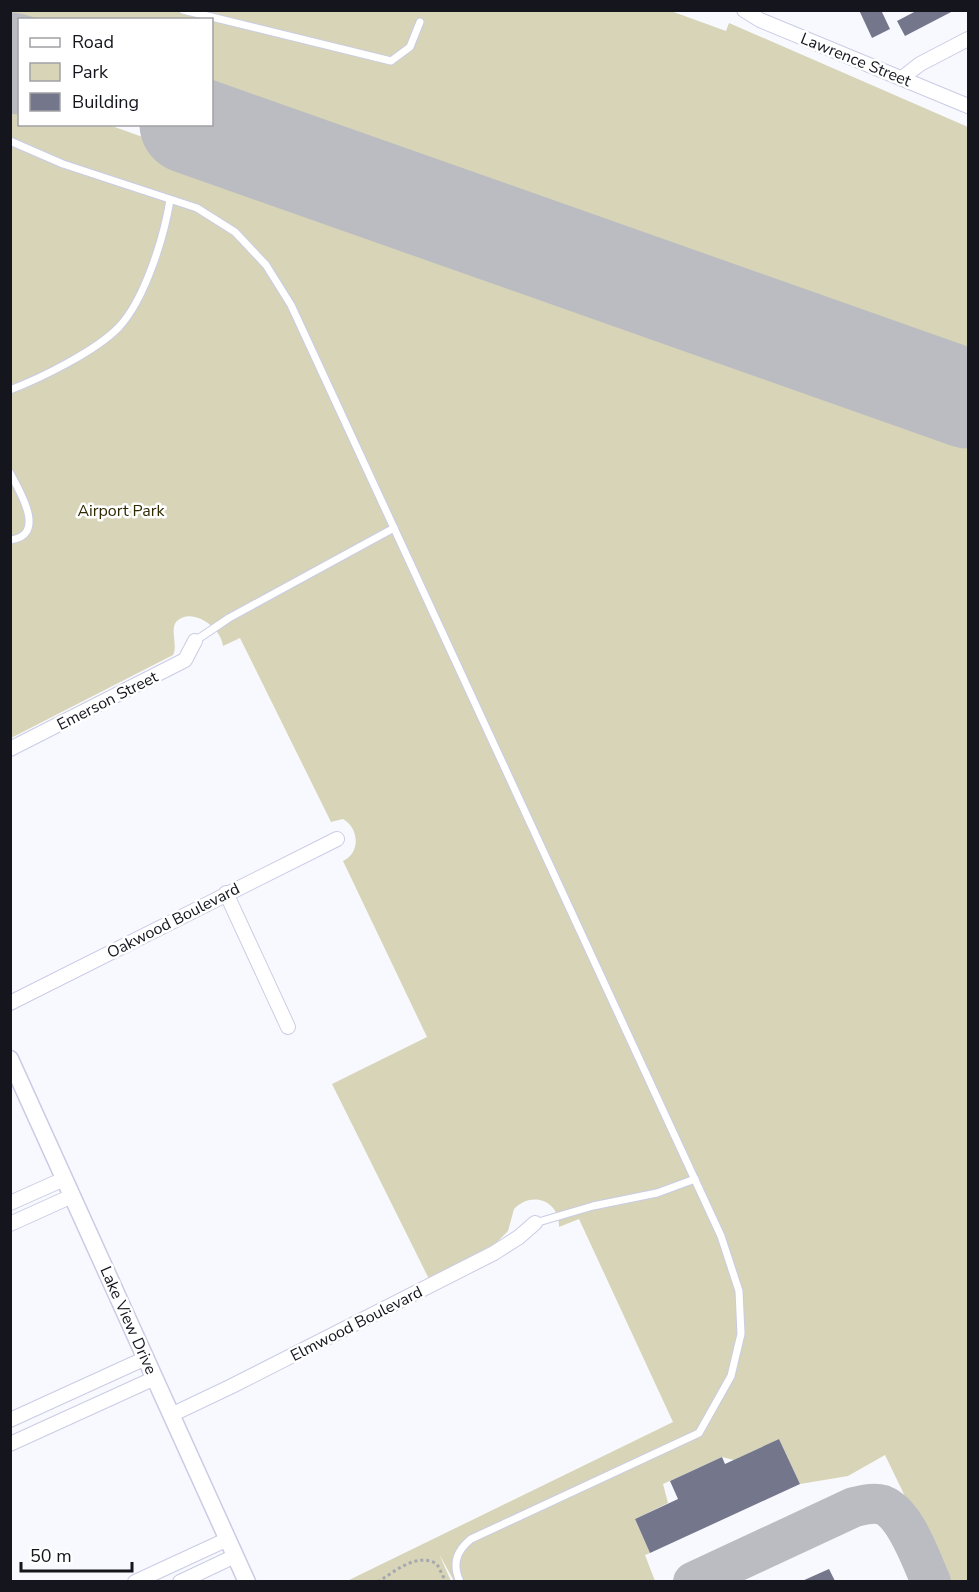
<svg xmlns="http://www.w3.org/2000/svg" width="979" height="1592" font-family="'Nunito Sans',sans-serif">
  <rect width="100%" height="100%" fill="#f8f9fe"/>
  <g fill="#d7d4b8">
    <path d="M11,10H668L726,31L729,23L968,127V361L212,95V20H20L19,28L11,25Z"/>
    <path d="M11,89L19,93L20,124L109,125L968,430V1581H946L885,1455L848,1476L800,1484L779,1439L734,1460L722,1457L663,1484L668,1503L635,1519L650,1553L645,1555L655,1581H454L439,1554L451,1581H347L673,1422L579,1219L559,1227C560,1201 532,1190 514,1209L508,1231L495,1244L429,1279L332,1084L427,1037L343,861C361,853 359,828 343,819L331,822L240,638L223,646C221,626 190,606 176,622C170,630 178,646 173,655L11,738Z"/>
  </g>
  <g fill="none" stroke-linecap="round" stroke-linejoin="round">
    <path stroke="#babcc1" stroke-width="40" d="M693,1582L854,1507C864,1505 873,1502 883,1505C906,1514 921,1560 931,1582"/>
    <g stroke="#babcc1" stroke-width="99">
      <path d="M10,62L20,65"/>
      <path d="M189,124L968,399"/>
    </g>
  </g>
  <g fill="#74768c">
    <path d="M859,10H881L890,29L872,38Z"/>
    <path d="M918,10H955L905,36L897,21Z"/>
    <path d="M779,1439L800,1484L650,1553L635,1519L678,1499L670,1481L722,1457L725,1464Z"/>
    <path d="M829,1569L835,1581H802Z"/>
  </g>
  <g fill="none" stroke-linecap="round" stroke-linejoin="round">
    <g stroke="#cacce5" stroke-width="9">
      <g id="service">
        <path d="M183,10L391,61L410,47L420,22"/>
        <path d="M10,141L63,164L197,208L235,232L266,265L291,305L721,1236L739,1291L741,1334L731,1376L699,1433L471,1539C456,1551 452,1564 460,1582"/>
        <path d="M10,390C41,378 96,351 119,327C145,299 164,237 170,200"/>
        <path d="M10,473C19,490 48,536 10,540"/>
        <path d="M195,641L229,618L394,528"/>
        <path d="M535,1223L593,1206L657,1193L695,1179"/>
      </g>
    </g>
    <g stroke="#cacce5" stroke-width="16">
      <g id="minor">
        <path d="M744,10L760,20L968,106"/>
        <path d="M902,78L920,64L968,39"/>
        <path d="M10,749L185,660L195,641"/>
        <path d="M226,893L288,1027"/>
        <path d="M10,1003L337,839"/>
        <path d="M10,1203L64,1179"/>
        <path d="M10,1224L72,1196"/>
        <path d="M171,1415L232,1386L494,1253L519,1237L535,1223"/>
        <path d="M10,1420L146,1358"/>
        <path d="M10,1444L155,1378"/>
        <path d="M135,1582L228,1539"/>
        <path d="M180,1582L235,1556"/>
      </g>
    </g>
    <g stroke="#cacce5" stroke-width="19">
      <path id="tertiary" d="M10,1059L247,1582"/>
    </g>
    <path stroke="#a7a8ae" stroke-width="3" stroke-dasharray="3 3" stroke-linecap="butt" d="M378,1582C395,1571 417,1552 437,1564L446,1582"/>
    <use href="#service" stroke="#fff" stroke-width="7"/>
    <use href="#minor" stroke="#fff" stroke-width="14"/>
    <use href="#tertiary" stroke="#fff" stroke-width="16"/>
  </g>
  <g text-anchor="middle" stroke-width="5" stroke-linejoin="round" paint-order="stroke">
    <g font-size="16" fill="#14151d" stroke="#fff">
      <text transform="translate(856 59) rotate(22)" y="6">Lawrence Street</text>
      <text transform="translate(107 700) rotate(-27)" y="6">Emerson Street</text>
      <text transform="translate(173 920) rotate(-27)" y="6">Oakwood Boulevard</text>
      <text transform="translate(129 1320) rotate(66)" y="6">Lake View Drive</text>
      <text transform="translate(356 1323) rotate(-27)" y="6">Elmwood Boulevard</text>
    </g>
    <g font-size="16" fill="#2f2a01" stroke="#fff">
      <text x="121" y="516">Airport Park</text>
    </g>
  </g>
  <rect width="979" height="1592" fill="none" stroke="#14151d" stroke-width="24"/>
  <rect x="18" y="18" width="195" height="108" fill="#ffffff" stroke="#a1a1a5" stroke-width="1.5"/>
  <rect x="30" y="38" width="30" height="9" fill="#ffffff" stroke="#a1a1a5" stroke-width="1.5"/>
  <text x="72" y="48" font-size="18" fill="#14151d">Road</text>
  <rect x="30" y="63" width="30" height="18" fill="#d7d4b8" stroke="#a1a1a5" stroke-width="1.5"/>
  <text x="72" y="78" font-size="18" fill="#14151d">Park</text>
  <rect x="30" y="93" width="30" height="18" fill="#74768c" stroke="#a1a1a5" stroke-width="1.5"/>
  <text x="72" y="108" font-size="18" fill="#14151d">Building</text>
  <path d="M21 1562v9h111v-9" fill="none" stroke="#14151d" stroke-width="3"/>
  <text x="30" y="1562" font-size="18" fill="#14151d" stroke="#ffffff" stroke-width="4.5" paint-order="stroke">50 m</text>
</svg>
